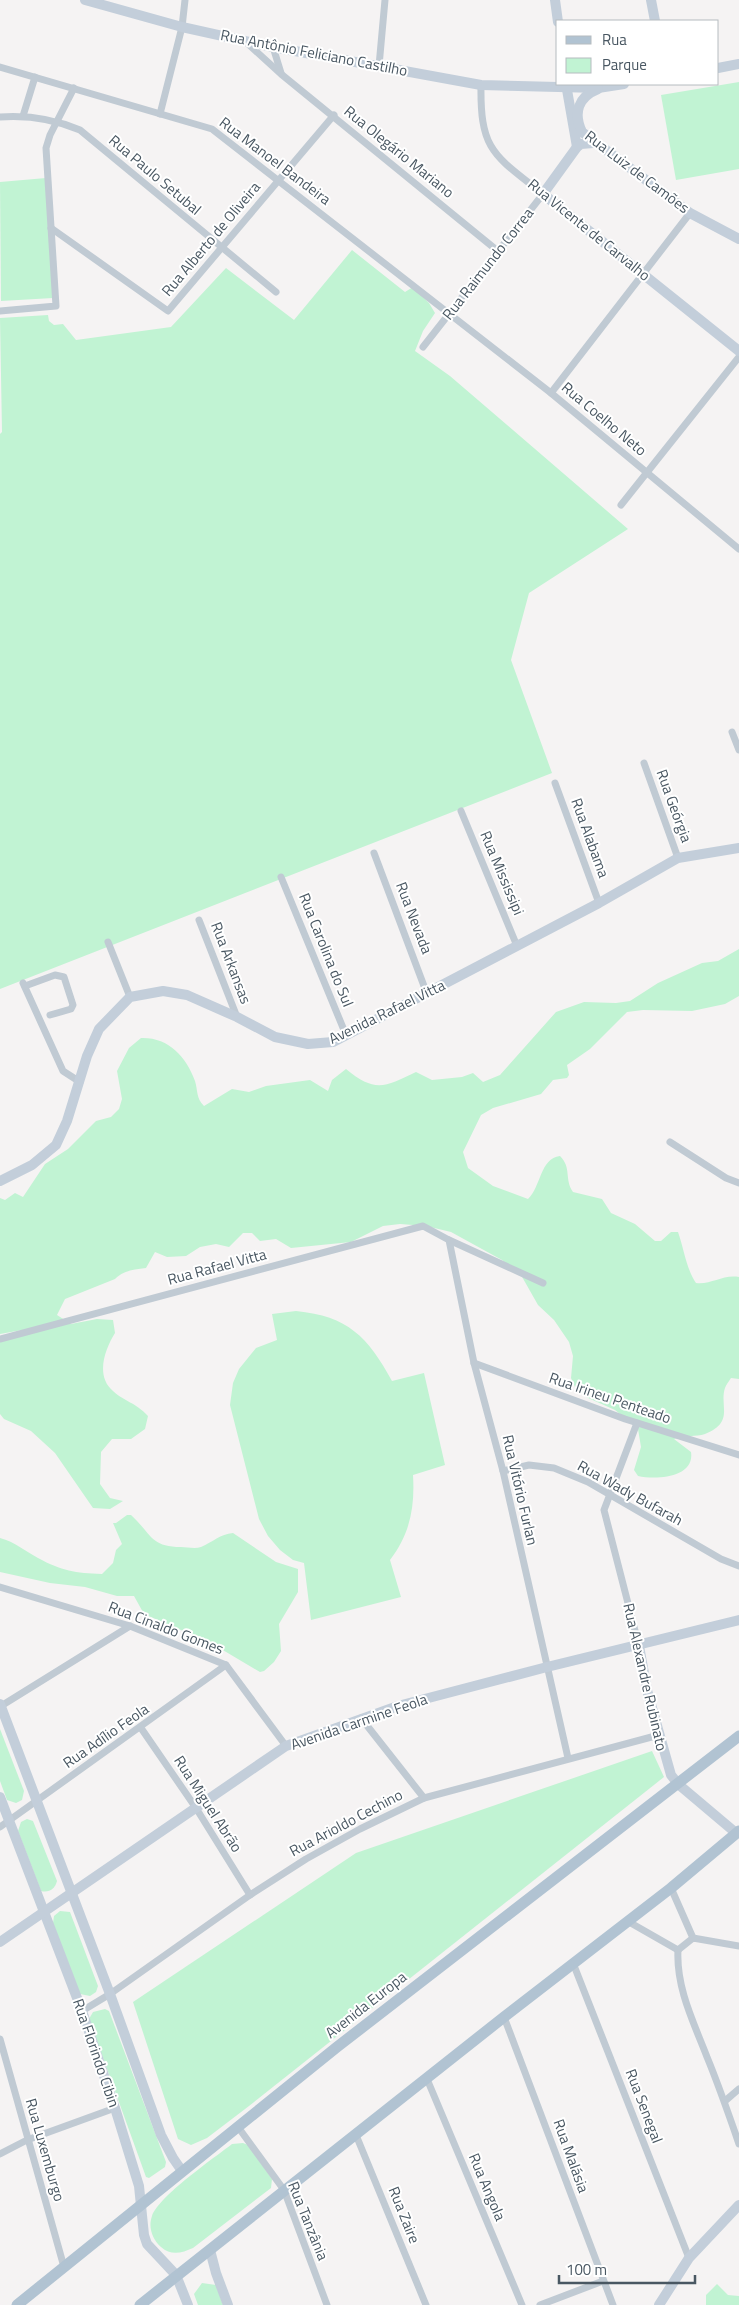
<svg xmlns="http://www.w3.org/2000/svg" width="739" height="2305" font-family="'Titillium Web',sans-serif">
  <rect width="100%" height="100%" fill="#f5f3f3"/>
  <g fill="#c1f3d3">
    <path d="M739,82V169L676,180L661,95Z"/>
    <path d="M46,178L53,298L1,301L0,182Z"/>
    <path d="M352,250L405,292L413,287L429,303L435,313L423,331L415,351L450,376L628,529L529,593L511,660L552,773L0,989V434L2,432L0,318L48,315L49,321L54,325L63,324L76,340L171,327L226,268L294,320Z"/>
    <path d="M739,949V996L725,1004L692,1011L643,1010L627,1012L590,1049L567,1065L569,1075L567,1078L553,1080L541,1094L493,1108L481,1115L463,1152L468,1168L493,1186L528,1199C541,1187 540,1158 560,1156C572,1168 564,1179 573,1192L602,1199L611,1213L635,1224L655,1241H661L671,1232H678C684,1249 686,1268 696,1283C711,1285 723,1274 739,1277V1379L731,1378C729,1381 726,1385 725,1388C719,1406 735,1422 705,1434C696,1437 684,1435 674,1439L691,1452C695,1478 656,1480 638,1476L634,1470L641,1447L638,1429L615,1410L586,1397L575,1387L571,1378L573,1356L569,1342L554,1320L538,1305L521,1275L502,1260L451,1232L426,1226L400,1224L383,1226L351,1242L291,1248L276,1239L260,1241L252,1233H243L229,1247L216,1244L200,1247L186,1256L167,1257L155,1252L146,1268C133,1270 124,1270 115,1279L65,1299L57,1315L71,1324L97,1319L113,1320L115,1333C105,1349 95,1376 113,1391C125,1402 135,1402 148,1416L145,1429L131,1439H112L101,1452L100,1484L110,1498L123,1501L110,1509L93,1508L55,1453L31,1431L4,1419L0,1414V1341L22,1330L0,1334V1198L5,1200L15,1193L23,1197L45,1164L68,1149L96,1121L111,1117L119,1109L122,1099L117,1071L129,1048L141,1038C168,1037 186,1056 195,1081C198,1091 196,1098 204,1106L232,1089L249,1092L266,1086L310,1080L328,1091L332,1080L346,1069C375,1093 385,1087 416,1072L432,1080L462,1077L473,1073L483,1082L500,1075L556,1012L584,1002L616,1003L630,1001L658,983L702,963L718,961Z"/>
    <path d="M296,1311C348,1316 368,1337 392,1381L424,1373L445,1465L413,1475C415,1507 410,1534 390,1560L401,1597L311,1620L304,1563L293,1560L280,1550L268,1536L259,1519L230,1405L233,1383L239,1369L256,1348L277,1340L272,1314Z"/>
    <path d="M127,1515H131C151,1533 150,1547 181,1547C187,1547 195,1549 201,1547C213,1542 220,1534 233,1533L276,1562L298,1569V1592L279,1624L281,1651L274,1662L264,1671L260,1672L211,1643L144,1614L134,1596H117L85,1587L50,1583L0,1572V1538C15,1542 25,1551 38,1558C62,1571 75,1573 102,1574L113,1563L116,1550L122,1544L113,1523H116Z"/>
    <path d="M0,1729L24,1791L22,1800L16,1803L7,1800L0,1781Z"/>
    <path d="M652,1751L664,1777L249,2106L207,2138L191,2145L178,2139L133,2002L356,1853Z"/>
    <path d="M27,1819L33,1821L57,1881C55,1889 49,1893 41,1891L18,1831L21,1822Z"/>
    <path d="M60,1911L70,1912L98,1986L96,1992L90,1996L80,1994L53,1923L54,1916Z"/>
    <path d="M105,2009L109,2011L166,2162L165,2167L149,2178L146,2177L89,2019L93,2012Z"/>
    <path d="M243,2143L248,2145L272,2179L271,2188L193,2248C182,2253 171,2256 161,2247C152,2239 148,2227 152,2216C159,2196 214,2158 232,2144Z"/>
    <path d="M202,2283L216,2285L223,2305H198L194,2294Z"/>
    <path d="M717,2284L728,2295L739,2296V2305H706V2295Z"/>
  </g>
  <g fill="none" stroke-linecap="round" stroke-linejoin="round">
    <g stroke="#c0cad3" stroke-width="7">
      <path d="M247,43L281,74L499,252"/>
      <path d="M273,47L281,73"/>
      <path d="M379,66L385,0"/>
      <path d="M0,67L212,129L551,393L739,549"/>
      <path d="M160,114L182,27L185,0"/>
      <path d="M23,116L35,77"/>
      <path d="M0,117C28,115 54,119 80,130L276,292"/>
      <path d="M51,228L168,311L334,115"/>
      <path d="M0,311L56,306L46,148L50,135L74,88"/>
      <path d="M423,347L543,194C494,155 480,151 481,85"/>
      <path d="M551,393L690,213"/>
      <path d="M621,505L739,357"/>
      <path d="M732,732L739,750"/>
      <path d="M644,763L678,858"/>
      <path d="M555,783L599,903"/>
      <path d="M461,811L517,946"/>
      <path d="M374,853L427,994"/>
      <path d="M281,877L346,1035"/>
      <path d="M199,920L237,1017"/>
      <path d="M108,942L130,997"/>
      <path d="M23,983L63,1071L80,1082"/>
      <path d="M25,986L55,975L64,977L73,1005L71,1009L50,1015"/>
      <path d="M670,1142L726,1178L739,1183"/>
      <path d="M449,1240L543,1283"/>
      <path d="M0,1339L423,1226L449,1240L474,1363L503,1471L568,1758"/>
      <path d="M474,1363L625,1419L739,1455"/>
      <path d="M637,1423L604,1510L639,1646"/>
      <path d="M503,1471L529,1465L554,1468L588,1482L721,1559L739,1566"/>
      <path d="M0,1587L130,1626L226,1665L286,1746"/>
      <path d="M1,1706L130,1626"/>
      <path d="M361,1718L424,1798"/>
      <path d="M141,1728L196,1808L250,1895"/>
      <path d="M0,1827L226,1665"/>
      <path d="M671,1888L693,1938"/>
      <path d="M629,1922L678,1950"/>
      <path d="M678,1950C676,1988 694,2023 707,2057C719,2086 729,2115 739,2144"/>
      <path d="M678,1950L693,1938L739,1946"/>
      <path d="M573,1963L689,2258"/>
      <path d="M82,2011L110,1994L250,1895L306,1859L360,1829L424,1798L659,1735"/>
      <path d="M504,2017L613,2305"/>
      <path d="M0,2039L64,2267"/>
      <path d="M427,2079L522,2305"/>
      <path d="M725,2101L739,2089"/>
      <path d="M238,2127L284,2190L327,2305"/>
      <path d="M356,2135L426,2305"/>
      <path d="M0,2154L27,2140L115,2108"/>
      <path d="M540,2305L603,2281"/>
    </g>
    <g stroke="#c3ceda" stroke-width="10">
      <path d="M85,0L182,27L273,47L481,85L598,88L624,84"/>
      <path d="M555,0L558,22"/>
      <path d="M651,0L655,21"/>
      <path d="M718,68L739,64"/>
      <path d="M566,84L577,147"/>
      <path d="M598,89C578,97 573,113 582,132L690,213L739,239"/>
      <path d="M593,143L581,144L577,147L543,194L739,351"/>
      <path d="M0,1181L32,1165L56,1145L67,1121L87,1056L99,1029L130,997L163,991L187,995L237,1017L275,1037L308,1044L333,1042L599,903L678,858L739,848"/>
      <path d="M639,1646L647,1690L671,1775L678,1784L736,1833"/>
      <path d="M0,1704L110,1994L161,2135L173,2158L182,2171"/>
      <path d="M0,1797L82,2011L115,2108L139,2186L144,2235L147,2244L176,2275L188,2305"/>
      <path d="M0,1942L286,1746L398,1706L547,1667L739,1620"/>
      <path d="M210,2250L216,2273L228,2305"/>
      <path d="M659,2305L689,2258L739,2205"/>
    </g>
    <g stroke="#b1c3d2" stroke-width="11">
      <path d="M17,2305L337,2047L739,1736"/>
      <path d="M140,2305L504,2017L671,1888L739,1831"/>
    </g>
  </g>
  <g text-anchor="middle" stroke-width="4" stroke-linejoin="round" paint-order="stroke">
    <g font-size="15" fill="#495762" stroke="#fff">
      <text transform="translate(314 53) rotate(11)" y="5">Rua Antônio Feliciano Castilho</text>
      <text transform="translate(399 152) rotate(39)" y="5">Rua Olegário Mariano</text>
      <text transform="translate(275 161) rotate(37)" y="5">Rua Manoel Bandeira</text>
      <text transform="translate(637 172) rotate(37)" y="5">Rua Luiz de Camões</text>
      <text transform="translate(155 175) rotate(40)" y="5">Rua Paulo Setubal</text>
      <text transform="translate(589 230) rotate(39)" y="5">Rua Vicente de Carvalho</text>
      <text transform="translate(211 239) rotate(-50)" y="5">Rua Alberto de Oliveira</text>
      <text transform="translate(488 264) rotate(-52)" y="5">Rua Raimundo Correa</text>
      <text transform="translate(604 419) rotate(40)" y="5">Rua Coelho Neto</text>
      <text transform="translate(674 806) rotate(70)" y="5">Rua Geórgia</text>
      <text transform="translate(590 838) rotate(70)" y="5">Rua Alabama</text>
      <text transform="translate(502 873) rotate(67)" y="5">Rua Mississipi</text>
      <text transform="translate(414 918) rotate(69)" y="5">Rua Nevada</text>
      <text transform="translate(326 950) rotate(68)" y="5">Rua Carolina do Sul</text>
      <text transform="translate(231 963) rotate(69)" y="5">Rua Arkansas</text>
      <text transform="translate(387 1012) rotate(-26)" y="5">Avenida Rafael Vitta</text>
      <text transform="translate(217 1267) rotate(-15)" y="5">Rua Rafael Vitta</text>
      <text transform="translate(610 1398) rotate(19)" y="5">Rua Irineu Penteado</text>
      <text transform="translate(520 1490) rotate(77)" y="5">Rua Vitório Furlan</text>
      <text transform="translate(630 1493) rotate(29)" y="5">Rua Wady Bufarah</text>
      <text transform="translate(166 1628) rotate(21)" y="5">Rua Cinaldo Gomes</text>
      <text transform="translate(645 1677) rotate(77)" y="5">Rua Alexandre Rubinato</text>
      <text transform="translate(359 1722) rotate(-19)" y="5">Avenida Carmine Feola</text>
      <text transform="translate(106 1736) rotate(-35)" y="5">Rua Adílio Feola</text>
      <text transform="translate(208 1804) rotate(57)" y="5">Rua Miguel Abrão</text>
      <text transform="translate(346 1823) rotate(-28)" y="5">Rua Arioldo Cechino</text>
      <text transform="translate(366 2005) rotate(-38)" y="5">Avenida Europa</text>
      <text transform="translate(96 2053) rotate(71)" y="5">Rua Florindo Cibin</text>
      <text transform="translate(644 2106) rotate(69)" y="5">Rua Senegal</text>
      <text transform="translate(45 2150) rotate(74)" y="5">Rua Luxemburgo</text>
      <text transform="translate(571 2156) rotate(70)" y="5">Rua Malásia</text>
      <text transform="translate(487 2187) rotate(67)" y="5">Rua Angola</text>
      <text transform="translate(404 2215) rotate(68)" y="5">Rua Zaire</text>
      <text transform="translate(308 2221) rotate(68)" y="5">Rua Tanzânia</text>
    </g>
  </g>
  <rect x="556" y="20" width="162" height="65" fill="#ffffff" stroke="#b6bcc0"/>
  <rect x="566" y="36" width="25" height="8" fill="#b1c3d2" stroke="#b6bcc0"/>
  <text x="602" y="45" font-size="15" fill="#495762">Rua</text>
  <rect x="566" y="58" width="25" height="15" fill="#c1f3d3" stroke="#b6bcc0"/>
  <text x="602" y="70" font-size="15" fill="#495762">Parque</text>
  <path d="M559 2275v8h136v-8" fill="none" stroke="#495762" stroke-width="2.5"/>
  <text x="566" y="2275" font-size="15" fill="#495762" stroke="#ffffff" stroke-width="4" paint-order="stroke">100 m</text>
</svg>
